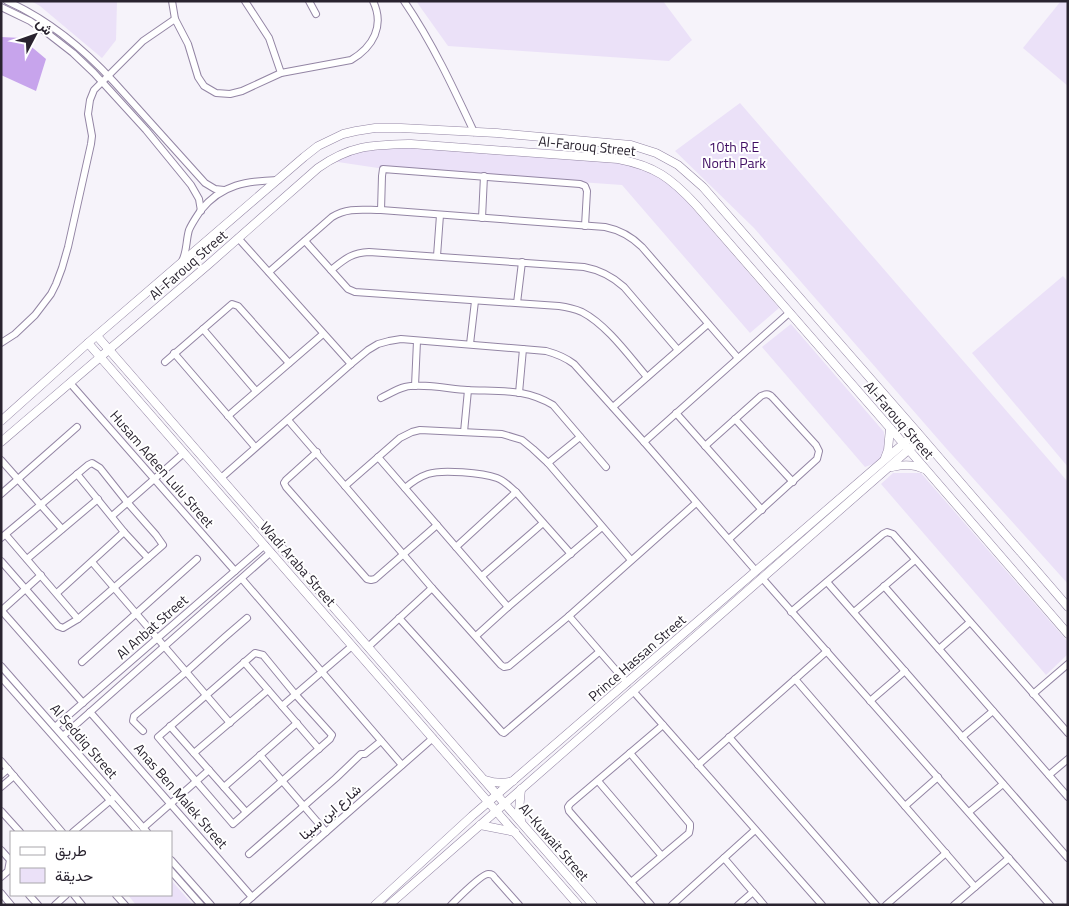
<svg xmlns="http://www.w3.org/2000/svg" width="1069" height="906" font-family="'Titillium Web',Vazirmatn,sans-serif">
  <rect width="100%" height="100%" fill="#f6f3fa"/>
  <g fill="#ebe1f8">
    <path d="M31,1H117L116,40L102,58L40,6Z"/>
    <path d="M416,1H663L692,40L669,61L448,46Z"/>
    <path d="M1061,1H1068V86L1023,48Z"/>
    <path d="M740,103L1068,482V584L945,447L754,228L675,151Z"/>
    <path d="M379,145L633,162L665,179L676,189L779,308L750,333L622,185L378,168L331,161Z"/>
    <path d="M1063,276L1068,282V467L972,353Z"/>
    <path d="M791,324L884,432V460L865,467L762,347Z"/>
    <path d="M893,473H921L1068,642V654L1046,675L881,484Z"/>
    <path d="M171,880L193,905H136L128,895H171Z"/>
  </g>
  <path fill="#c7a4ec" d="M1,37L21,38L46,59L36,91L1,75Z"/>
  <g fill="none" stroke-linecap="round" stroke-linejoin="round">
    <g stroke="#9385a4" stroke-width="8">
      <g id="minor">
        <path d="M7,1C49,20 83,48 114,82L205,183L215,189L224,190"/>
        <path d="M172,1L175,19L188,44L198,77L204,86L216,93L230,94L242,91L281,73L351,60C373,47 385,26 373,1"/>
        <path d="M245,1L269,38L281,73"/>
        <path d="M309,1L316,14"/>
        <path d="M404,1C432,42 453,87 474,132"/>
        <path d="M1,7L30,21L46,32L73,53L94,73L146,130L191,185L199,199L201,211"/>
        <path d="M381,210L382,176L383,169L580,184L585,186L587,191L585,226"/>
        <path d="M482,218L484,176"/>
        <path d="M238,238L351,364"/>
        <path d="M305,241L348,289L355,292L559,306C567,307 575,309 582,312C607,325 629,356 647,377"/>
        <path d="M437,256L440,215"/>
        <path d="M182,261C187,252 186,240 189,230C192,223 197,216 201,210C222,184 247,181 278,180"/>
        <path d="M331,270C345,259 351,253 369,252L584,267C600,270 612,276 624,287L678,350"/>
        <path d="M269,272L332,217C348,207 363,210 381,210L605,227C620,230 631,236 642,247L738,358"/>
        <path d="M517,303L522,262"/>
        <path d="M203,329L256,391"/>
        <path d="M1,343L15,334L35,315L51,294L56,284L62,268L68,247L91,144L92,136L88,114L90,100L94,90L143,41L175,19"/>
        <path d="M470,344L475,301"/>
        <path d="M174,353L255,447"/>
        <path d="M165,362L232,304L238,306L289,363"/>
        <path d="M70,383L235,571"/>
        <path d="M415,386L417,341"/>
        <path d="M519,393L523,349"/>
        <path d="M381,398C389,394 397,389 405,387C420,383 450,389 467,390C484,391 503,390 521,393C532,395 543,399 553,405L606,467"/>
        <path d="M613,407L708,324"/>
        <path d="M676,413L762,510"/>
        <path d="M228,416L323,334"/>
        <path d="M735,419L793,482"/>
        <path d="M288,420L345,486L432,588L501,665L504,667L509,666L569,616L696,503"/>
        <path d="M464,432L468,390"/>
        <path d="M644,442L789,313"/>
        <path d="M705,446L761,396C767,393 770,394 774,399L816,445L819,451L817,459L729,539"/>
        <path d="M317,452L286,480L284,483L286,487L367,579L371,580L375,579L437,525"/>
        <path d="M378,457L508,607"/>
        <path d="M1,460L62,529"/>
        <path d="M548,463L580,437"/>
        <path d="M77,474L124,532L148,558"/>
        <path d="M221,478L351,364L368,350L378,344L389,341L401,339L546,351C557,354 565,357 574,364L644,442L756,571"/>
        <path d="M345,486L400,438L412,432L420,430L502,434L522,440L533,449L548,463L631,560"/>
        <path d="M405,488C412,482 419,477 428,474C442,469 483,473 497,478C505,481 510,487 516,492L571,554"/>
        <path d="M1,494L77,427"/>
        <path d="M112,516L184,453"/>
        <path d="M6,535L78,619"/>
        <path d="M1,538L88,465L92,463L100,468L127,502L156,535L163,545L78,619L63,628L58,626L1,561"/>
        <path d="M456,547L516,492"/>
        <path d="M27,559L98,499"/>
        <path d="M92,562L230,723"/>
        <path d="M482,576L543,523"/>
        <path d="M762,578L1050,905"/>
        <path d="M242,579L402,765"/>
        <path d="M827,582L1068,858"/>
        <path d="M884,586L1068,797"/>
        <path d="M57,593L124,532"/>
        <path d="M1,610L83,703"/>
        <path d="M1,611L41,575"/>
        <path d="M791,612L883,534L887,532L893,534L1068,733"/>
        <path d="M854,612L915,560"/>
        <path d="M569,616L627,683"/>
        <path d="M399,618L502,732L504,733L599,652"/>
        <path d="M476,636L508,607L602,527"/>
        <path d="M368,647L432,588"/>
        <path d="M939,649L970,622"/>
        <path d="M255,653L263,655L295,694L332,735L330,739L233,824L158,737Z"/>
        <path d="M82,662L197,559"/>
        <path d="M244,662L319,749"/>
        <path d="M1,666L147,832"/>
        <path d="M1,677L138,832"/>
        <path d="M795,679L975,887"/>
        <path d="M633,691L822,905"/>
        <path d="M1033,694L1068,664"/>
        <path d="M870,701L905,671"/>
        <path d="M282,706L352,646"/>
        <path d="M90,712L252,897"/>
        <path d="M170,726L246,812"/>
        <path d="M55,727L265,545"/>
        <path d="M143,731L133,721L134,716L186,672L225,637L247,618"/>
        <path d="M63,736L271,552"/>
        <path d="M729,737L876,905"/>
        <path d="M962,737L993,711"/>
        <path d="M194,753L268,690"/>
        <path d="M630,753L690,824V828L689,833L631,882"/>
        <path d="M260,755L326,832"/>
        <path d="M1,761L62,832"/>
        <path d="M698,765L827,651"/>
        <path d="M1,775L8,769"/>
        <path d="M1049,775L1068,759"/>
        <path d="M598,781L661,855"/>
        <path d="M1,787L14,776"/>
        <path d="M224,787L297,723"/>
        <path d="M905,806L938,777"/>
        <path d="M1,811L20,832"/>
        <path d="M969,812L1003,784"/>
        <path d="M143,828L209,770"/>
        <path d="M73,832L112,799"/>
        <path d="M1,850L10,860L8,871L1,877"/>
        <path d="M249,854L336,778L361,754H365L381,741"/>
        <path d="M724,858L764,905"/>
        <path d="M171,860L211,905"/>
        <path d="M171,871L201,905"/>
        <path d="M1,893L11,905"/>
        <path d="M29,895L38,905"/>
        <path d="M74,895L82,905"/>
        <path d="M116,895L125,905"/>
        <path d="M55,905L66,895"/>
        <path d="M243,905L433,738"/>
        <path d="M451,905C457,899 482,874 488,874C492,874 493,875 495,878L519,905"/>
        <path d="M651,905L569,811L568,807L570,804L663,725"/>
        <path d="M672,905L755,830"/>
        <path d="M738,905L753,892"/>
        <path d="M886,905L946,853"/>
        <path d="M954,905L1009,858"/>
      </g>
    </g>
    <g stroke="#9385a4" stroke-width="9">
      <g id="major">
        <path d="M97,336L593,905"/>
        <path d="M88,343L578,905"/>
        <path d="M1,421L88,343L304,157L318,146L343,134L356,131L375,128H401L497,133L631,145L656,153L678,165L703,187L917,432L1068,607"/>
        <path d="M1,442L209,264L318,168C351,145 372,145 411,144L618,159C655,166 671,178 696,205L890,428L1068,634"/>
        <path d="M885,458L888,450L890,428"/>
        <path d="M892,467C904,464 913,464 924,469"/>
        <path d="M485,780C494,783 504,784 513,781"/>
        <path d="M521,789L519,810L521,820"/>
        <path d="M480,825L515,832"/>
        <path d="M375,905L472,816L917,432"/>
        <path d="M389,905L922,438"/>
      </g>
    </g>
    <use href="#minor" stroke="#fff" stroke-width="6"/>
    <use href="#major" stroke="#fff" stroke-width="8"/>
  </g>
  <g text-anchor="middle" stroke-width="4" stroke-linejoin="round" paint-order="stroke">
    <g font-size="14" fill="#29232f" stroke="#fff">
      <text transform="translate(587 146) rotate(6)" y="5">Al-Farouq Street</text>
      <text transform="translate(188 265) rotate(-41)" y="5">Al-Farouq Street</text>
      <text transform="translate(899 420) rotate(49)" y="5">Al-Farouq Street</text>
      <text transform="translate(162 469) rotate(49)" y="5">Husam Adeen Lulu Street</text>
      <text transform="translate(298 564) rotate(49)" y="5">Wadi Araba Street</text>
      <text transform="translate(152 627) rotate(-41)" y="5">Al Anbat Street</text>
      <text transform="translate(637 658) rotate(-41)" y="5">Prince Hassan Street</text>
      <text transform="translate(84 741) rotate(49)" y="5">Al Seddiq Street</text>
      <text transform="translate(181 796) rotate(49)" y="5">Anas Ben Malek Street</text>
      <text transform="translate(330 812) rotate(-41)" y="5">شارع ابن سينا</text>
      <text transform="translate(554 842) rotate(49)" y="5">Al-Kuwait Street</text>
    </g>
    <g font-size="14" fill="#3f0d62" stroke="#fff">
      <text x="734" y="152">10th R.E<tspan x="734" dy="16">North Park</tspan></text>
    </g>
  </g>
  <rect width="1069" height="906" fill="none" stroke="#29232f" stroke-width="5"/>
  <rect x="10" y="831" width="162" height="65" fill="#ffffff" stroke="#a9a7ac"/>
  <rect x="20" y="847" width="25" height="8" fill="#ffffff" stroke="#a9a7ac"/>
  <text x="55" y="856" font-size="15" fill="#29232f">طريق</text>
  <rect x="20" y="868" width="25" height="15" fill="#ebe1f8" stroke="#a9a7ac"/>
  <text x="55" y="881" font-size="15" fill="#29232f">حديقة</text>
  <g transform="translate(35 35) rotate(49)" stroke="#ffffff" stroke-width="4" paint-order="stroke">
  <path d="M0-4L9 19L0 12L-9 19Z" fill="#29232f"/>
  <text y="-8" font-size="14" font-weight="bold" text-anchor="middle" fill="#29232f">ش</text>
  </g>
</svg>
